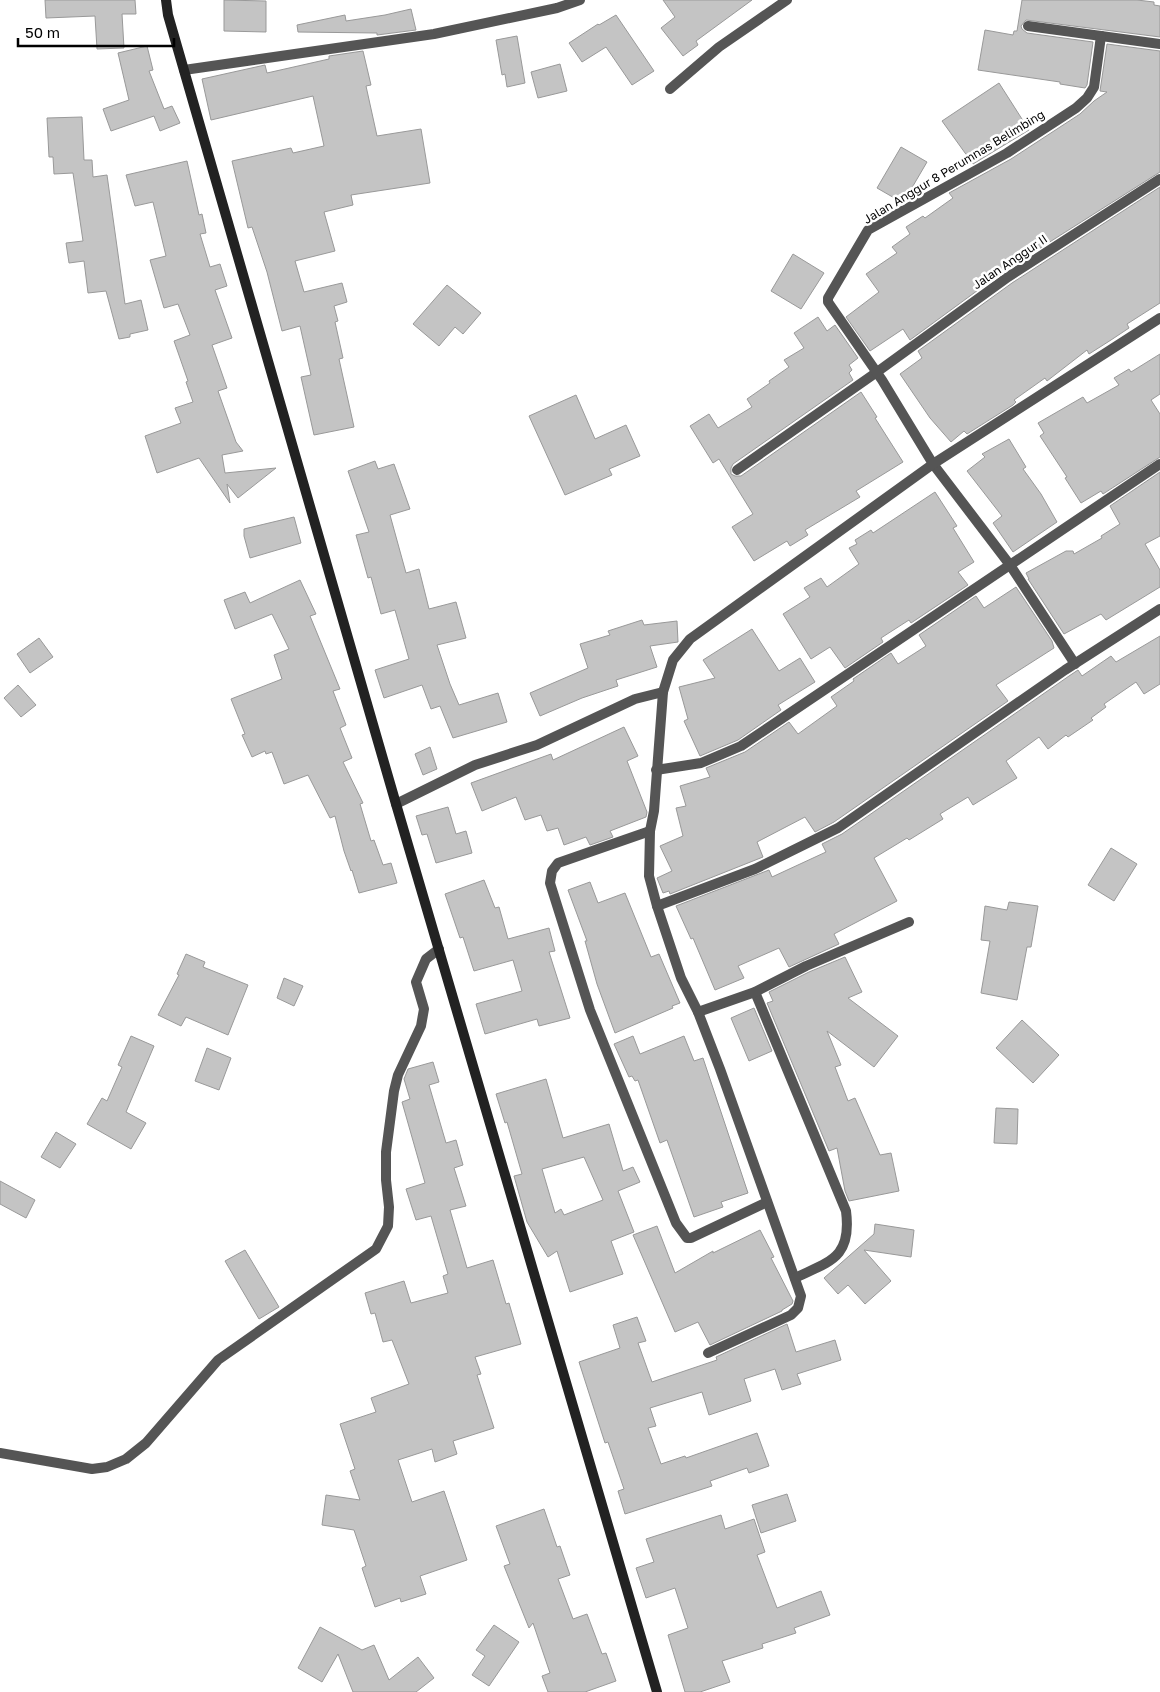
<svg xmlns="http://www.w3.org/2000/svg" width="1160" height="1692" font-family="'Golos Text',sans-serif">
  <rect width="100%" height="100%" fill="#fff"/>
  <g fill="#c4c4c4" stroke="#999" fill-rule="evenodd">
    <path d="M45,0H135L136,14H122L124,48L97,49L95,16L46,18Z"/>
    <path d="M224,0L266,1V32L224,31Z"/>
    <path d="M663,0H752L696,41L698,45L683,56L661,28L675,17Z"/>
    <path d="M1022,0H1137L1154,2V5L1160,6V37L1026,20L1021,26L1022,29L1027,33L1093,42L1087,85L1085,88L1060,84V82L978,70L985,30L1013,35L1014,31H1017Z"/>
    <path d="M411,9L416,30L377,35V33L298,32L297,25L345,15L346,21L385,15Z"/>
    <path d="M616,15L654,71L632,85L606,47L582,62L569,43L598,24L599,25Z"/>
    <path d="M517,36L525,83L507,87L505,74L502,75L496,40Z"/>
    <path d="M1107,44L1160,51V172L1004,271L910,340L903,329L870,351L846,317L879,292L866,274L897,253L892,247L910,234L906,227L923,216L925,218L953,198L949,193L1011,159L1080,114L1094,101L1107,92L1100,91Z"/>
    <path d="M147,46L153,70L149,71L164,109L172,106L180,123L160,131L154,116L111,131L103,109L129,100L118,53Z"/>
    <path d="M363,51L371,85L366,86L377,136L421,129L430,183L351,195L353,205L324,212L335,251L295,261L304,292L342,283L347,302L334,306L338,321L335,322L343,358L339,359L354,427L314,435L301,377L311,375L300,326L282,331L267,272L252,227L248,228L232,161L291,148L293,153L324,146L313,96L211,120L202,79L265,65L267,73L329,59V56Z"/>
    <path d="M560,64L567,91L538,98L531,72Z"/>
    <path d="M999,83L1029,130L973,164L942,121Z"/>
    <path d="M82,117L84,160H92L93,177L107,175L125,304L141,300L148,330L130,334V337L119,339L106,291L88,293L84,261L69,263L66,243L83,241L73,173L54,174L53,157H49L47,118Z"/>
    <path d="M901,147L927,162L903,203L877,188Z"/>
    <path d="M187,161L199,215L202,214L206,233L200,234L210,267L220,264L227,286L215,290L232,338L212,345L227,388L218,391L236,442L243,451L222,455L225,473L276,468L238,498L227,484L230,503L199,458L157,473L145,436L181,423L175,408L193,402L186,382L188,381L174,341L190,335L178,304L164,308L150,260L166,256L153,202L135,206L126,175Z"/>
    <path d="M1160,187V303L1127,324L1129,328L1111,340L1089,354L1087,350L1047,381L1045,378L1014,400L1016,402L1013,405L967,434L964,431L951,442L930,418L900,374L922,358L918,351L1012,283Z"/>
    <path d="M793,254L824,273L801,309L771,291Z"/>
    <path d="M447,285L481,313L463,334L455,327L439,346L413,324Z"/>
    <path d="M818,317L827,331L835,325L858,358L849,365L852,370L849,373L853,380L733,464L731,468V474L735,476H741L861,392L877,417L875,418L903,462L856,491L860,497L805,530L808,535L790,546L787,541L754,561L732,527L753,514L719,459L713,463L690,426L709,414L718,428L752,407L747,399L770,383L769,381L789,367L784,360L804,348L794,333Z"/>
    <path d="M1160,354V394L1151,400L1160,414V457L1103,494L1101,491L1081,503L1065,478L1067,477L1040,436L1044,433L1038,423L1083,397L1087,403L1119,385L1114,378L1129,369L1131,372Z"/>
    <path d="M576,395L595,439L626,425L640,456L609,469L612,475L565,495L529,416Z"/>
    <path d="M1009,439L1026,467L1023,469L1041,494L1057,522L1013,552L993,523L1002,516L967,471L985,457L982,454Z"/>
    <path d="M375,461L378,469L394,464L410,509L390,515L406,573L419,569L429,609L456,602L466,638L437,645L450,684L459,705L498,693L507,722L453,738L440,706L431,709L422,685L384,698L375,670L409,659L395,610L381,614L371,577L368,578L356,535L369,532L348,471Z"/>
    <path d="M1160,472V536L1145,544L1160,570V587L1106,620L1101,614L1064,634L1028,579H1029L1026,573L1066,551H1073L1074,554L1102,538L1101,536L1120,524L1110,506Z"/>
    <path d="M935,492L957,526L953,528L974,562L958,572L968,585L911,623L909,620L881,638L883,642L845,668L830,647L811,659L783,614L810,597L804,588L821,578L827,587L859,564L849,548L857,544L855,540L871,530L873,533Z"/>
    <path d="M294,517L301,543L250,558L244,536V529Z"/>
    <path d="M300,580L316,614L310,616L340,689L333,691L346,725L340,728L352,758L343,762L363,803L360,804L371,841L374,840L383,865L391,863L397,883L359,893L352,870L351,871L344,851L335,816L330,818L308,775L284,784L272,752L266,754L265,751L252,757L242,735L245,734L231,699L282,679L274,655L289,649L272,614L235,629L224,600L245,592L250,603Z"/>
    <path d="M1016,587L1052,641L1054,648L996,685L1008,701L834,822L815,832L805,817L757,842L763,857L670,894L669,891L663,893L657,878L672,871L660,846L683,836L676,808L686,806L680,786L710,777L706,768L745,752L789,722L798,734L837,706L831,697L854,681L853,679L891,653L898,664L926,646L919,635L976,596L984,608Z"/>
    <path d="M642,620L644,625L677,621L678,642L650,646L657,667L616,680L618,686L582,698L540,716L530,693L588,668L580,644L610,635L608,631Z"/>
    <path d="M752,629L779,671L800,658L815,682L778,705L781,710L738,740L700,756L684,721L688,719L679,687L715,678L703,660Z"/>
    <path d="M1160,636V684L1144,694L1136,682L1104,704L1106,707L1091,718L1093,720L1068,737L1066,735L1048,749L1039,737L1006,761L1017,778L973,805L968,797L940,814L943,819L909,840L907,838L874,858L897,901L834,934L839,944L789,967L779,948L738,966L744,978L715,990L693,938L691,939L676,906L769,870L772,877L826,852L822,844L842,834L1069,676L1078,670L1082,676L1111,656L1116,662Z"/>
    <path d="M39,638L53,657L30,673L17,654Z"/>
    <path d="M18,685L36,705L21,717L4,698Z"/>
    <path d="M624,727L638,756L627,761L647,812L646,817L610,831L613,837L590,845L586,837L564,845L558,828L547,831L541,815L525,820L516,797L482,811L471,783L551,754L553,760Z"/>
    <path d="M430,747L437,769L423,775L415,754Z"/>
    <path d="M448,807L456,834L466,831L472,853L436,863L427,834L422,835L416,816Z"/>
    <path d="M1111,848L1137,864L1114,901L1088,885Z"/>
    <path d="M484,880L495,908L499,907L508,939L549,928L555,951L549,952L570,1018L539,1026L537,1019L485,1034L476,1004L522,991L513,960L474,971L463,937L460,938L445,894Z"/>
    <path d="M590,882L598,903L625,893L651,957L659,954L680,1003L672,1006L673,1008L615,1033L597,984L585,941H587L568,890Z"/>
    <path d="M1009,902L1038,906L1031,947H1027L1017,1000L981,993L990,941L981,940L985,906L1007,910Z"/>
    <path d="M186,954L205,962L203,967L248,985L228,1035L186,1017L181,1026L158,1015L179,975L177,974Z"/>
    <path d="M845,957L862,992L848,998L898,1036L874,1067L827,1031L841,1065L835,1067L848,1101L855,1098L880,1155L891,1153L899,1191L849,1201L845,1191L837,1148L829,1151L767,1003L773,1001L769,992L809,972Z"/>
    <path d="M284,978L303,986L294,1006L277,998Z"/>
    <path d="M754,1008L772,1051L749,1061L731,1018Z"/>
    <path d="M1022,1020L1059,1055L1033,1083L996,1048Z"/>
    <path d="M131,1036L154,1046L126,1112L146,1123L131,1149L87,1124L102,1098L107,1101L122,1067L118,1065Z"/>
    <path d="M633,1036L640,1054L684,1036L694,1061L703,1058L748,1193L721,1202L723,1207L694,1217L667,1140L660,1143L638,1080L635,1081L632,1076L629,1077L614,1044Z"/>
    <path d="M207,1048L231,1058L219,1090L195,1081Z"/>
    <path d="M433,1062L439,1082L429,1085L446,1143L456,1140L463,1165L454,1168L466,1206L450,1210L467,1268L493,1260L506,1304L509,1303L521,1344L475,1357L481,1374L477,1375L494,1428L453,1441L457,1454L435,1462L432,1449L398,1460L412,1502L444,1491L467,1560L420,1576L426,1594L401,1602L400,1598L375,1607L362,1568L366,1566L354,1530L322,1525L326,1495L360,1500L350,1471L355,1469L340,1424L376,1412L371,1398L409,1384L392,1340L383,1342L375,1313L371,1314L365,1293L404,1281L411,1303L448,1293L443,1276L448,1274L431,1216L416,1220L406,1189L425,1183L402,1102L410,1099L404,1079L408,1069Z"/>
    <path d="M546,1079L563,1138L609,1124L623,1171L633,1167L640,1182L618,1191L634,1232L611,1241L623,1274L570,1292L557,1251L548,1257L527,1222L514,1176L522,1174L507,1122L505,1123L496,1094ZM584,1157L603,1200L564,1215L561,1209L555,1213L542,1169Z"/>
    <path d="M996,1108L1018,1109L1017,1144L994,1143Z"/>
    <path d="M56,1132L76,1144L60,1168L41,1157Z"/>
    <path d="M0,1181L35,1200L26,1218L0,1204Z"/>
    <path d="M875,1224L914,1230L911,1257L864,1250L891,1281L865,1304L848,1285L838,1294L824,1278L874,1234Z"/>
    <path d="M657,1226L675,1273L713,1251V1253L760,1230L774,1257L771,1258L793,1301L792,1304L782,1310V1311L710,1345L698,1322L675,1332L633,1235Z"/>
    <path d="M245,1250L279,1307L259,1319L225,1261Z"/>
    <path d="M637,1317L646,1341L638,1343L652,1382L717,1360L716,1357L787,1324L796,1352L835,1340L841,1360L797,1374L801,1384L782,1390L775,1369L744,1379L751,1401L709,1415L702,1392L650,1408L656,1426L648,1428L661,1464L685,1456L686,1458L757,1433L769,1466L749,1473L747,1468L710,1481L712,1486L625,1514L618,1491L624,1489L608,1442L605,1443L579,1362L620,1348L613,1325Z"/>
    <path d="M787,1494L796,1521L761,1533L752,1505Z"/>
    <path d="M544,1509L557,1547L560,1546L570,1575L558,1579L573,1619L587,1614L602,1654L606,1653L616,1681L585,1692H548L542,1676L550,1673L533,1623L529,1628L504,1566L510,1564L496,1526Z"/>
    <path d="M721,1515L725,1529L754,1519L765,1552L757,1555L777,1608L821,1591L830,1615L794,1628L796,1633L762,1644L763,1648L722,1661L730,1682L700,1692H685L668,1635L688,1628L675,1588L646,1598L636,1568L654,1562L646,1539Z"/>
    <path d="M494,1625L519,1642L489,1686L472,1675L485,1656L476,1650Z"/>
    <path d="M320,1627L362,1650L374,1645L389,1680L418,1657L434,1678L416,1692H353L338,1654L322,1682L298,1668Z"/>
  </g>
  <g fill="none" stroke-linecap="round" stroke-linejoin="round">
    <g stroke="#555" stroke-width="10">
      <path d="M1028,26L1160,44"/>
      <path d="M184,70L434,34L557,8L580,0"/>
      <path d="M670,89L719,47L787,0"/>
      <path d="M737,470L877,372L1008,277L1160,179"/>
      <path d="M1075,664L1010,565L933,464L882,380L828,302V298L868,230L1007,153L1076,108L1087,98L1094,87L1101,36"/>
      <path d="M663,692L673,660L690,639L933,464L1160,318"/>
      <path d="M656,770L701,763L741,746L1160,464"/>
      <path d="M396,804L475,765L537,745L635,699L663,692L654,811L650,831L649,876L657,906L681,978L698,1012L720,1069L801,1296L798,1308L791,1315L708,1353"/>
      <path d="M650,831L558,863L552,871L550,883L590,1010L676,1223L687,1238H691L767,1202"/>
      <path d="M657,906L755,869L838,828L1065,670L1160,609"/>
      <path d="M755,992L846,1211C852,1258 830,1261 795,1278"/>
      <path d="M698,1012L755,992L806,966L909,922"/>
      <path d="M0,1453L92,1469L107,1467L126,1459L146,1443L218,1360L376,1249L388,1226L389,1207L386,1180V1152L394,1091L398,1075L421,1026L424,1009L416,982L426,959L439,949"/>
    </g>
    <path stroke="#222" stroke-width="10" d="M166,0L168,15L396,804L657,1692"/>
  </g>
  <g text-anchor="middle" stroke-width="5" stroke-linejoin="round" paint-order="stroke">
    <g font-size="12" fill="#000" stroke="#fff">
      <text transform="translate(954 167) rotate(-31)" y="4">Jalan Anggur 8 Perumnas Belimbing</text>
      <text transform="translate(1010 262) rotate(-34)" y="4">Jalan Anggur II</text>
    </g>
  </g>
  <path d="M18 38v8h156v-8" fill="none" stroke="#000000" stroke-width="2.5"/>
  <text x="25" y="38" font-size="15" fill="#000000" stroke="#ffffff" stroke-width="4" paint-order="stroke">50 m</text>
</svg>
